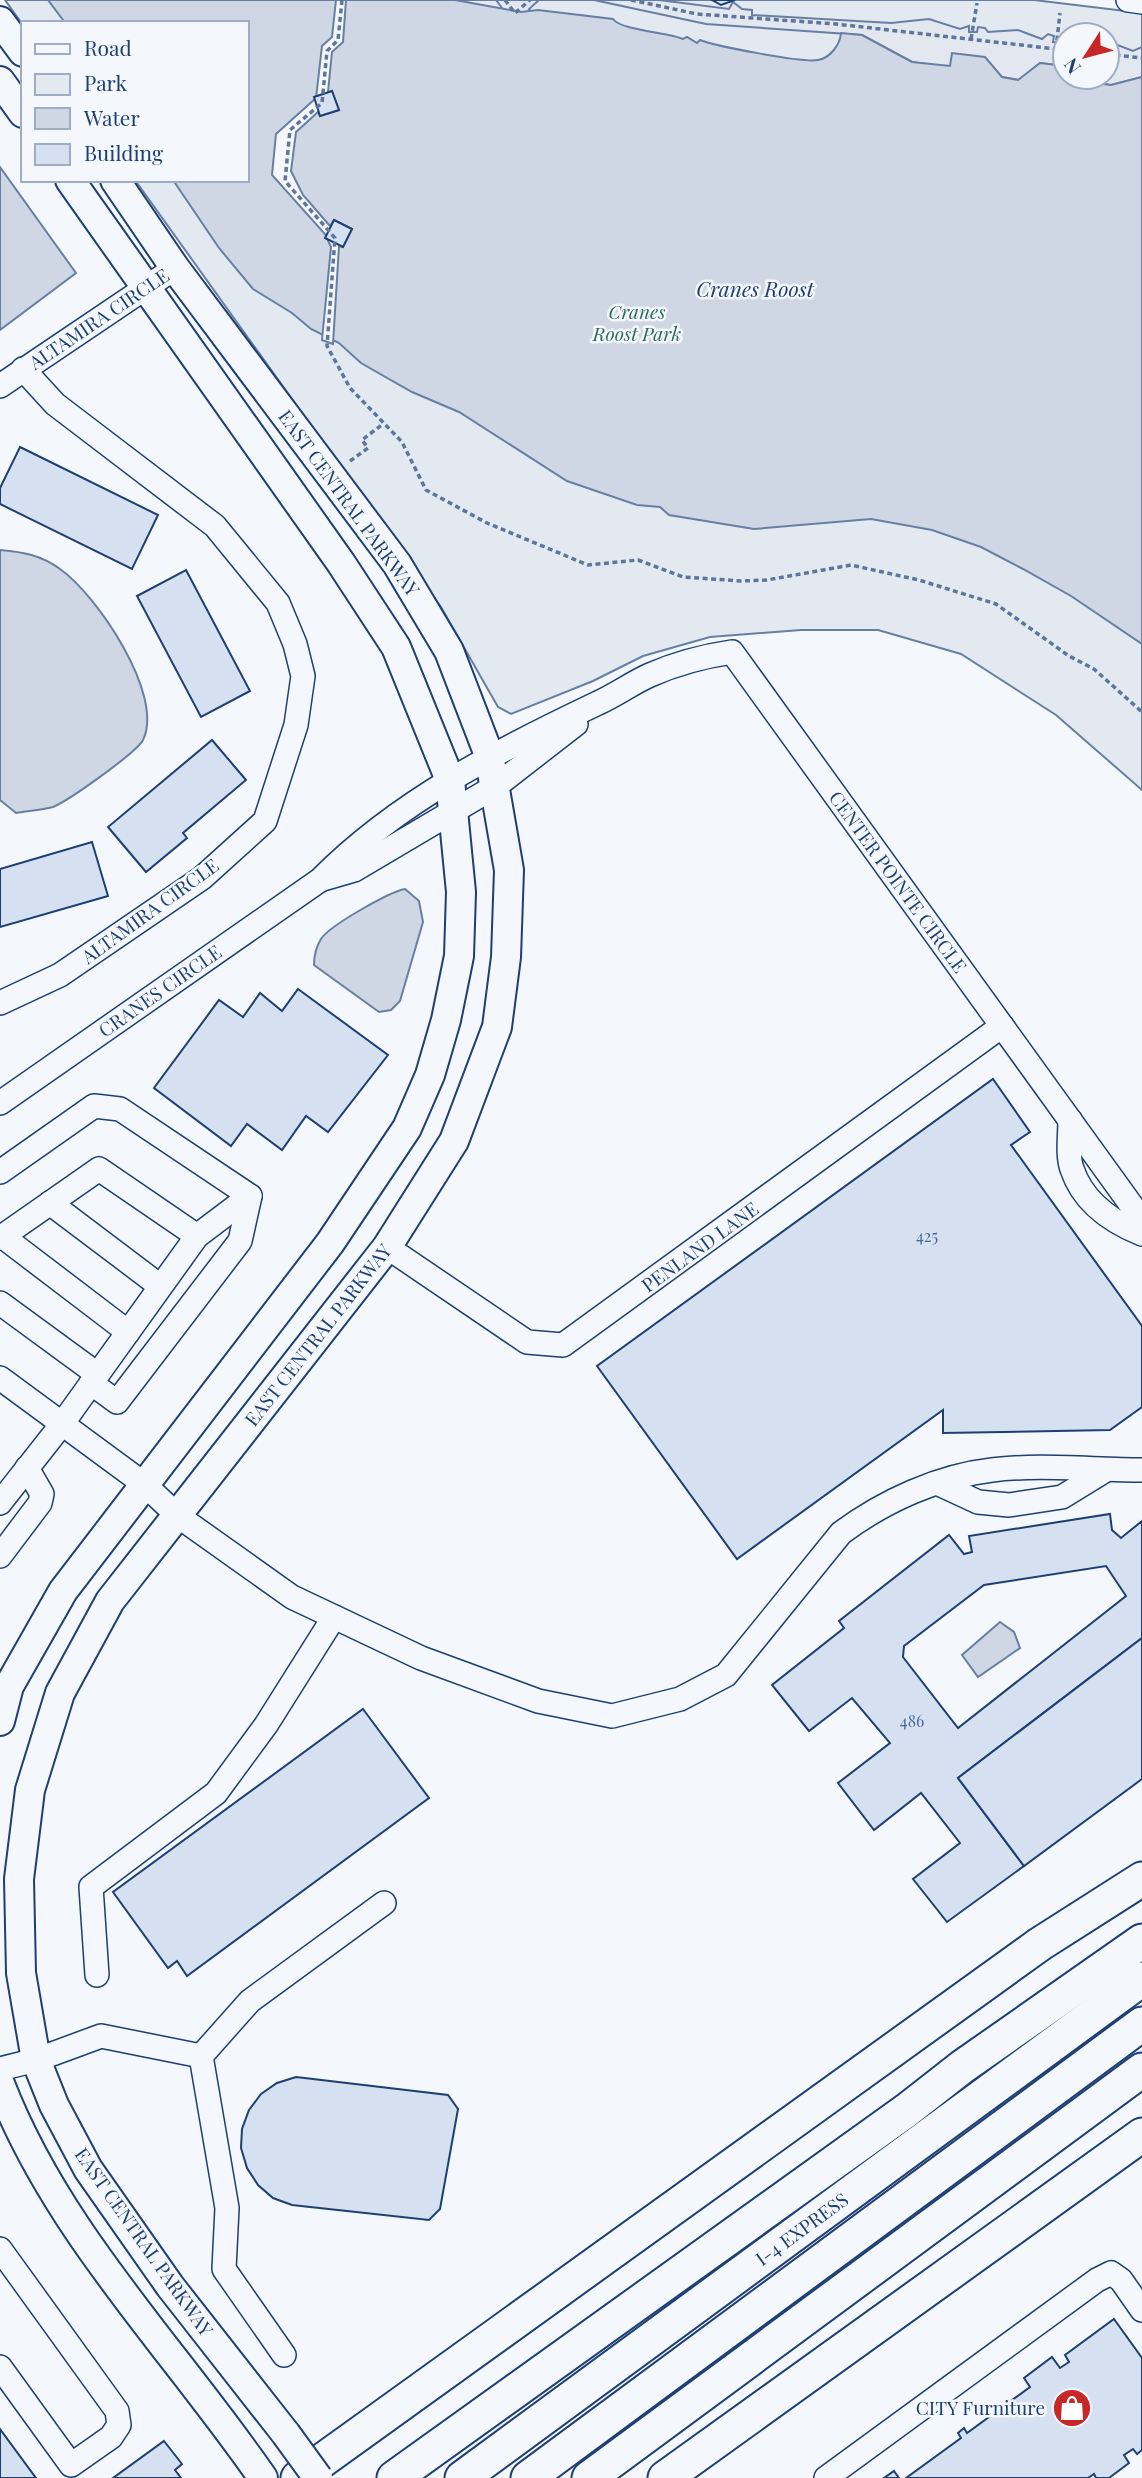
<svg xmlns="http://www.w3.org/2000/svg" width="1142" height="2478" font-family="'Playfair Display',serif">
  <rect width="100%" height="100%" fill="#f4f7fb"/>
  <path fill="#e3e9f0" stroke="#687fa3" stroke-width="2" fill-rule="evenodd" d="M5,0H1034L1142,13V790L1056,715L961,654L878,630H801L710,637L643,656L593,681L511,714L498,707L441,607L135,180H247V23L23,25ZM1065,35H1107V77H1065Z"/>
  <g fill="#e3e8f0" stroke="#687fa3" stroke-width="2">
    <path d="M496,0H539L529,9L540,23L488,19L502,8Z"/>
    <path d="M594,0H659L729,9L733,2L742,9L752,10V15L891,23L929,19L960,29L969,26V32H977L978,27L985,28L988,32L1018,30L1042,39L1048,34L1054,36L1053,42L1062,43L1065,38V66L1040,63L1019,80L912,62L862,35L706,24Z"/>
    <path d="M1107,41L1133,51L1142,47V77L1111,85L1071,80L1072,77H1107Z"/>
  </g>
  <g fill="#cfd7e4" stroke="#687fa3" stroke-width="2">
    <path d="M48,0H455L521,12L538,10L613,19C622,31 669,32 683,39L687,37L697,43L700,40C715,46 803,63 818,60C830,58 840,45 841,33L862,35L912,62L950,66L952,53L985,57L1002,77L1018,80L1040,63L1065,66V77H1072V80L1111,85L1142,77V644L1071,596L1023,569L981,547L932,530L871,519L754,529L669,515L660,507L637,505L567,481L459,412L412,392L361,363L339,343L311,329L292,313L253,289L219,248L173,180H247V23H59L63,20Z"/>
    <path d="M0,167L76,273L0,330Z"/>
    <path d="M0,550C23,552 41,555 60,569C96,594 165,695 143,740C136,753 68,801 53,807C41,810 27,811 16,813L0,800Z"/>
    <path d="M405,889L419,901L423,922L400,1001L391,1010L379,1012L314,965C314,956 316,947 321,939C329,926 389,892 405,889Z"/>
    <path d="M1000,1622L1014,1632L1020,1648L978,1677L962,1655Z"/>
  </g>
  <path fill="#f4f7fb" stroke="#687fa3" stroke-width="2" d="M336,0H346L343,42L332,52L328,92L332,91L339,110L320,116L318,112L296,132L291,171L303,195L330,226L334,220L352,229L343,247L339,246L333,344L322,340L331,247L325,234L272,175L276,134L316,98L322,46L332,37Z"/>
  <g fill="#d5e0f0" stroke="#1d3f73" stroke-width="2" fill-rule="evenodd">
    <path d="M712,0H735L721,5Z"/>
    <path d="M332,91L339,110L320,116L314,97Z"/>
    <path d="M334,220L352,229L343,247L325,238Z"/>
    <path d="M20,447L158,515L132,569L0,504V488Z"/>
    <path d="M186,570L250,691L201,717L137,596Z"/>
    <path d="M212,740L246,780L183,833L187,838L146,872L108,827Z"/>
    <path d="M92,842L108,896L0,927V869Z"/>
    <path d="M298,989L388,1055L328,1132L306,1116L282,1150L247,1124L231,1146L154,1088L219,1000L243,1017L260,993L282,1011Z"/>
    <path d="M993,1079L1030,1132L1011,1145L1142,1326V1407L1110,1430L943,1433V1410L737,1559L597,1366Z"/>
    <path d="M1110,1514L1112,1530L1121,1538L1142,1521V1638L958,1778L1024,1866L947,1922L913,1879L960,1843L921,1793L874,1830L838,1783L890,1743L852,1698L809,1731L772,1685L844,1628L839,1621L949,1535L964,1554L972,1552L969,1536ZM1106,1566L1126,1596L958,1728L903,1657L904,1646L984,1585Z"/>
    <path d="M1142,1638V1779L1024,1866L958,1778Z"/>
    <path d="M363,1709L429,1798L187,1976L177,1961L168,1968L113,1892Z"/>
    <path d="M296,2077L448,2095L458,2109L440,2209L429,2220L292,2205L273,2198L258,2185L247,2168L241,2148L242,2129L249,2110L261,2094L277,2083Z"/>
    <path d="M1114,2319L1142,2358V2450L1137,2454L1133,2449L1124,2455L1129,2463L1109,2478H1096L1094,2474L1088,2478H906L961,2438L958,2433L964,2428L967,2433L1030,2387L1024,2378L1052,2357L1060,2368L1069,2362L1065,2355Z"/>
    <path d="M0,2429L36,2478H0Z"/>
    <path d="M164,2441L182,2464L175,2470L181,2478H113Z"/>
    <path d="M894,2471L899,2478H884Z"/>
  </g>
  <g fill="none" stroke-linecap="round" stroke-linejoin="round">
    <g stroke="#1d3f73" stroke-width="26">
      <g id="minor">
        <path d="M1128,0L1142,2"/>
        <path d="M0,386L175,268"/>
        <path d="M323,879L354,870L496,786L576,724"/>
        <path d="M0,1003L60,975L202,878L265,821L296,725L303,676L295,644L278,603L215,526L55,404L23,369"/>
        <path d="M0,1103L320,880C398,801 499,750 598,703C616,695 632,683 650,675C675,664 705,656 732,652L1142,1220"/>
        <path d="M1070,1120C1070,1135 1067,1156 1072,1169C1083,1202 1112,1222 1142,1234"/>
        <path d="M0,1172L94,1106L120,1109L250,1196L197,1236"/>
        <path d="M50,1203L160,1286"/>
        <path d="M2,1236L128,1332"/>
        <path d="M0,1238L99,1169L197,1236L62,1424L0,1503"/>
        <path d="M387,1247L527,1342L563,1345L1002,1026"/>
        <path d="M0,1303L97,1374"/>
        <path d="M0,1378L144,1484L178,1516L292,1597L421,1658L538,1701L612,1716L680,1699L726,1675L841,1533C884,1501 939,1476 992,1470C1038,1464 1095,1470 1142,1470"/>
        <path d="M91,1383L117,1402L240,1241L250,1196"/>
        <path d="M937,1483L978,1502L1009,1505L1062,1497L1106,1470"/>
        <path d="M0,1556L40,1503L42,1494L27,1468"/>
        <path d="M97,1975L91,1887L216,1793L266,1725L334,1617"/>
        <path d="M201,2056L250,2001L384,1903"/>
        <path d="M0,2069L36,2060L101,2036L201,2056L227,2208L224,2269L284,2355"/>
        <path d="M0,2249L117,2411L119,2425L111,2437L71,2465L0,2367"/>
        <path d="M826,2478L1097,2280L1111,2273L1121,2280L1142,2310"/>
      </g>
    </g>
    <g stroke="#1d3f73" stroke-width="32">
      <g id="major">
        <path d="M0,21L23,52"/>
        <path d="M0,81L23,113"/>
        <path d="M115,180L175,268L397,564L449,651L489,755L509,870L506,957L497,1027L454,1141L387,1247L110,1601L60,1693L30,1790L19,1879L21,1973L36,2060L54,2105L88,2169L170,2286L286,2434"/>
        <path d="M0,1721L9,1686L63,1591L330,1243L407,1128L430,1075L446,1020L459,956L461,892L450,780L396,647L341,563L70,180"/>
        <path d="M0,2084C57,2232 174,2349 263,2478"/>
      </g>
    </g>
    <g stroke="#1d3f73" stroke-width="37">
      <g id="highway">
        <path d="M298,2478L1040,1944L1142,1879"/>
        <path d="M394,2478L907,2110L962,2067L1142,1941"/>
        <path d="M462,2478L1142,1979"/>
        <path d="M528,2478L1142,2024"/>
        <path d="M589,2478L1142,2070"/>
        <path d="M665,2478L1142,2135"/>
      </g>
    </g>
    <g stroke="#5e769c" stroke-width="3.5" stroke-dasharray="5 3.5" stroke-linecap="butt">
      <path d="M342,0L338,40L327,51L322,103L290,130L285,181L335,238L327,346L350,388L402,442L426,490L487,523L588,565L638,560L683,577L741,581L767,580L851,565L919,580L996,604L1069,656L1094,669L1142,712"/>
      <path d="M505,0L515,13L530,0"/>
      <path d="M631,0L697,14L836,24L1065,50"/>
      <path d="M971,39L977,3"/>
      <path d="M1056,49L1060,13"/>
      <path d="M1107,54L1142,58"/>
      <path d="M350,461L368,448L362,440L383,424"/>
    </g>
    <use href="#minor" stroke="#f4f7fb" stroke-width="23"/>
    <use href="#major" stroke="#f4f7fb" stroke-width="28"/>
    <use href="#highway" stroke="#f4f7fb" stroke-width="33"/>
    <g stroke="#1d3f73" stroke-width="32" stroke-linecap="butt">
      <path id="major-bridge" d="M286,2434L318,2478"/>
    </g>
    <use href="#major-bridge" stroke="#f4f7fb" stroke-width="28"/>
  </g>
  <defs>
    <g id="shop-disc" transform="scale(2.0125)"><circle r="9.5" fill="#c62828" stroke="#f4f7fb"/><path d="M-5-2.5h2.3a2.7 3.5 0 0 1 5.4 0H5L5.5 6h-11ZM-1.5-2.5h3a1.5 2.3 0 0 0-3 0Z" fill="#fff"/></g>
  </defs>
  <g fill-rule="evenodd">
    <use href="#shop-disc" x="1072" y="2408"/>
  </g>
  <g text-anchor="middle" stroke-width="5" stroke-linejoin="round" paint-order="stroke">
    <g font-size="16" fill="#4b6792">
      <text x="927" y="1242">425</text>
      <text x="912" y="1727">486</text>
    </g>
    <g font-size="19" font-style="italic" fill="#2c6c60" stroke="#f4f7fb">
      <text x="637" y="319">Cranes<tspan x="637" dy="22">Roost Park</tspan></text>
    </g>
    <g font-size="19" fill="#1d3f73" stroke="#f4f7fb">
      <text transform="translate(99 319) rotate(-34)" y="7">ALTAMIRA CIRCLE</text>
      <text transform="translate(349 503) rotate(54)" y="7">EAST CENTRAL PARKWAY</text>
      <text transform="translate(898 882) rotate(54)" y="7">CENTER POINTE CIRCLE</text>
      <text transform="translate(150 911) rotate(-36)" y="7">ALTAMIRA CIRCLE</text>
      <text transform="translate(160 991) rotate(-35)" y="7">CRANES CIRCLE</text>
      <text transform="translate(700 1247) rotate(-36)" y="7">PENLAND LANE</text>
      <text transform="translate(318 1335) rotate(-52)" y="7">EAST CENTRAL PARKWAY</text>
      <text transform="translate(802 2229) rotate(-36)" y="7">I-4 EXPRESS</text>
      <text transform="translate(144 2242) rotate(55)" y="7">EAST CENTRAL PARKWAY</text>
    </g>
    <g font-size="19" fill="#1d3f73" stroke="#f4f7fb" text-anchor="end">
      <text x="1045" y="2415">CITY Furniture</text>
    </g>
    <g font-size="21" font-style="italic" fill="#1d3f73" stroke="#f4f7fb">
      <text x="755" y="297">Cranes Roost</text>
    </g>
  </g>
  <rect x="21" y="21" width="228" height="161" fill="#f4f7fb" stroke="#9eadc5" stroke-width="2"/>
  <rect x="35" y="44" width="35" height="10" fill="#f4f7fb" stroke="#9eadc5" stroke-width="2"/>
  <text x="84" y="56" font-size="21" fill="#1d3f73">Road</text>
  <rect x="35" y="74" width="35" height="21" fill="#e3e9f0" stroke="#9eadc5" stroke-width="2"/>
  <text x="84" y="91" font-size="21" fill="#1d3f73">Park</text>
  <rect x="35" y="108" width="35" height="21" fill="#cfd7e4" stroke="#9eadc5" stroke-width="2"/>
  <text x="84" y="126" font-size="21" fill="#1d3f73">Water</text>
  <rect x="35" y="144" width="35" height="21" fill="#d5e0f0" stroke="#9eadc5" stroke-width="2"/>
  <text x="84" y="161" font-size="21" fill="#1d3f73">Building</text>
  <g transform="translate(1086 56) rotate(234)"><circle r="33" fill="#f4f7fb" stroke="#9eadc5" stroke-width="2"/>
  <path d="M0-5L12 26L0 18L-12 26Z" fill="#c62828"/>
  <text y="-10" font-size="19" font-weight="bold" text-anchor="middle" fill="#1d3f73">N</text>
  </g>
</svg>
